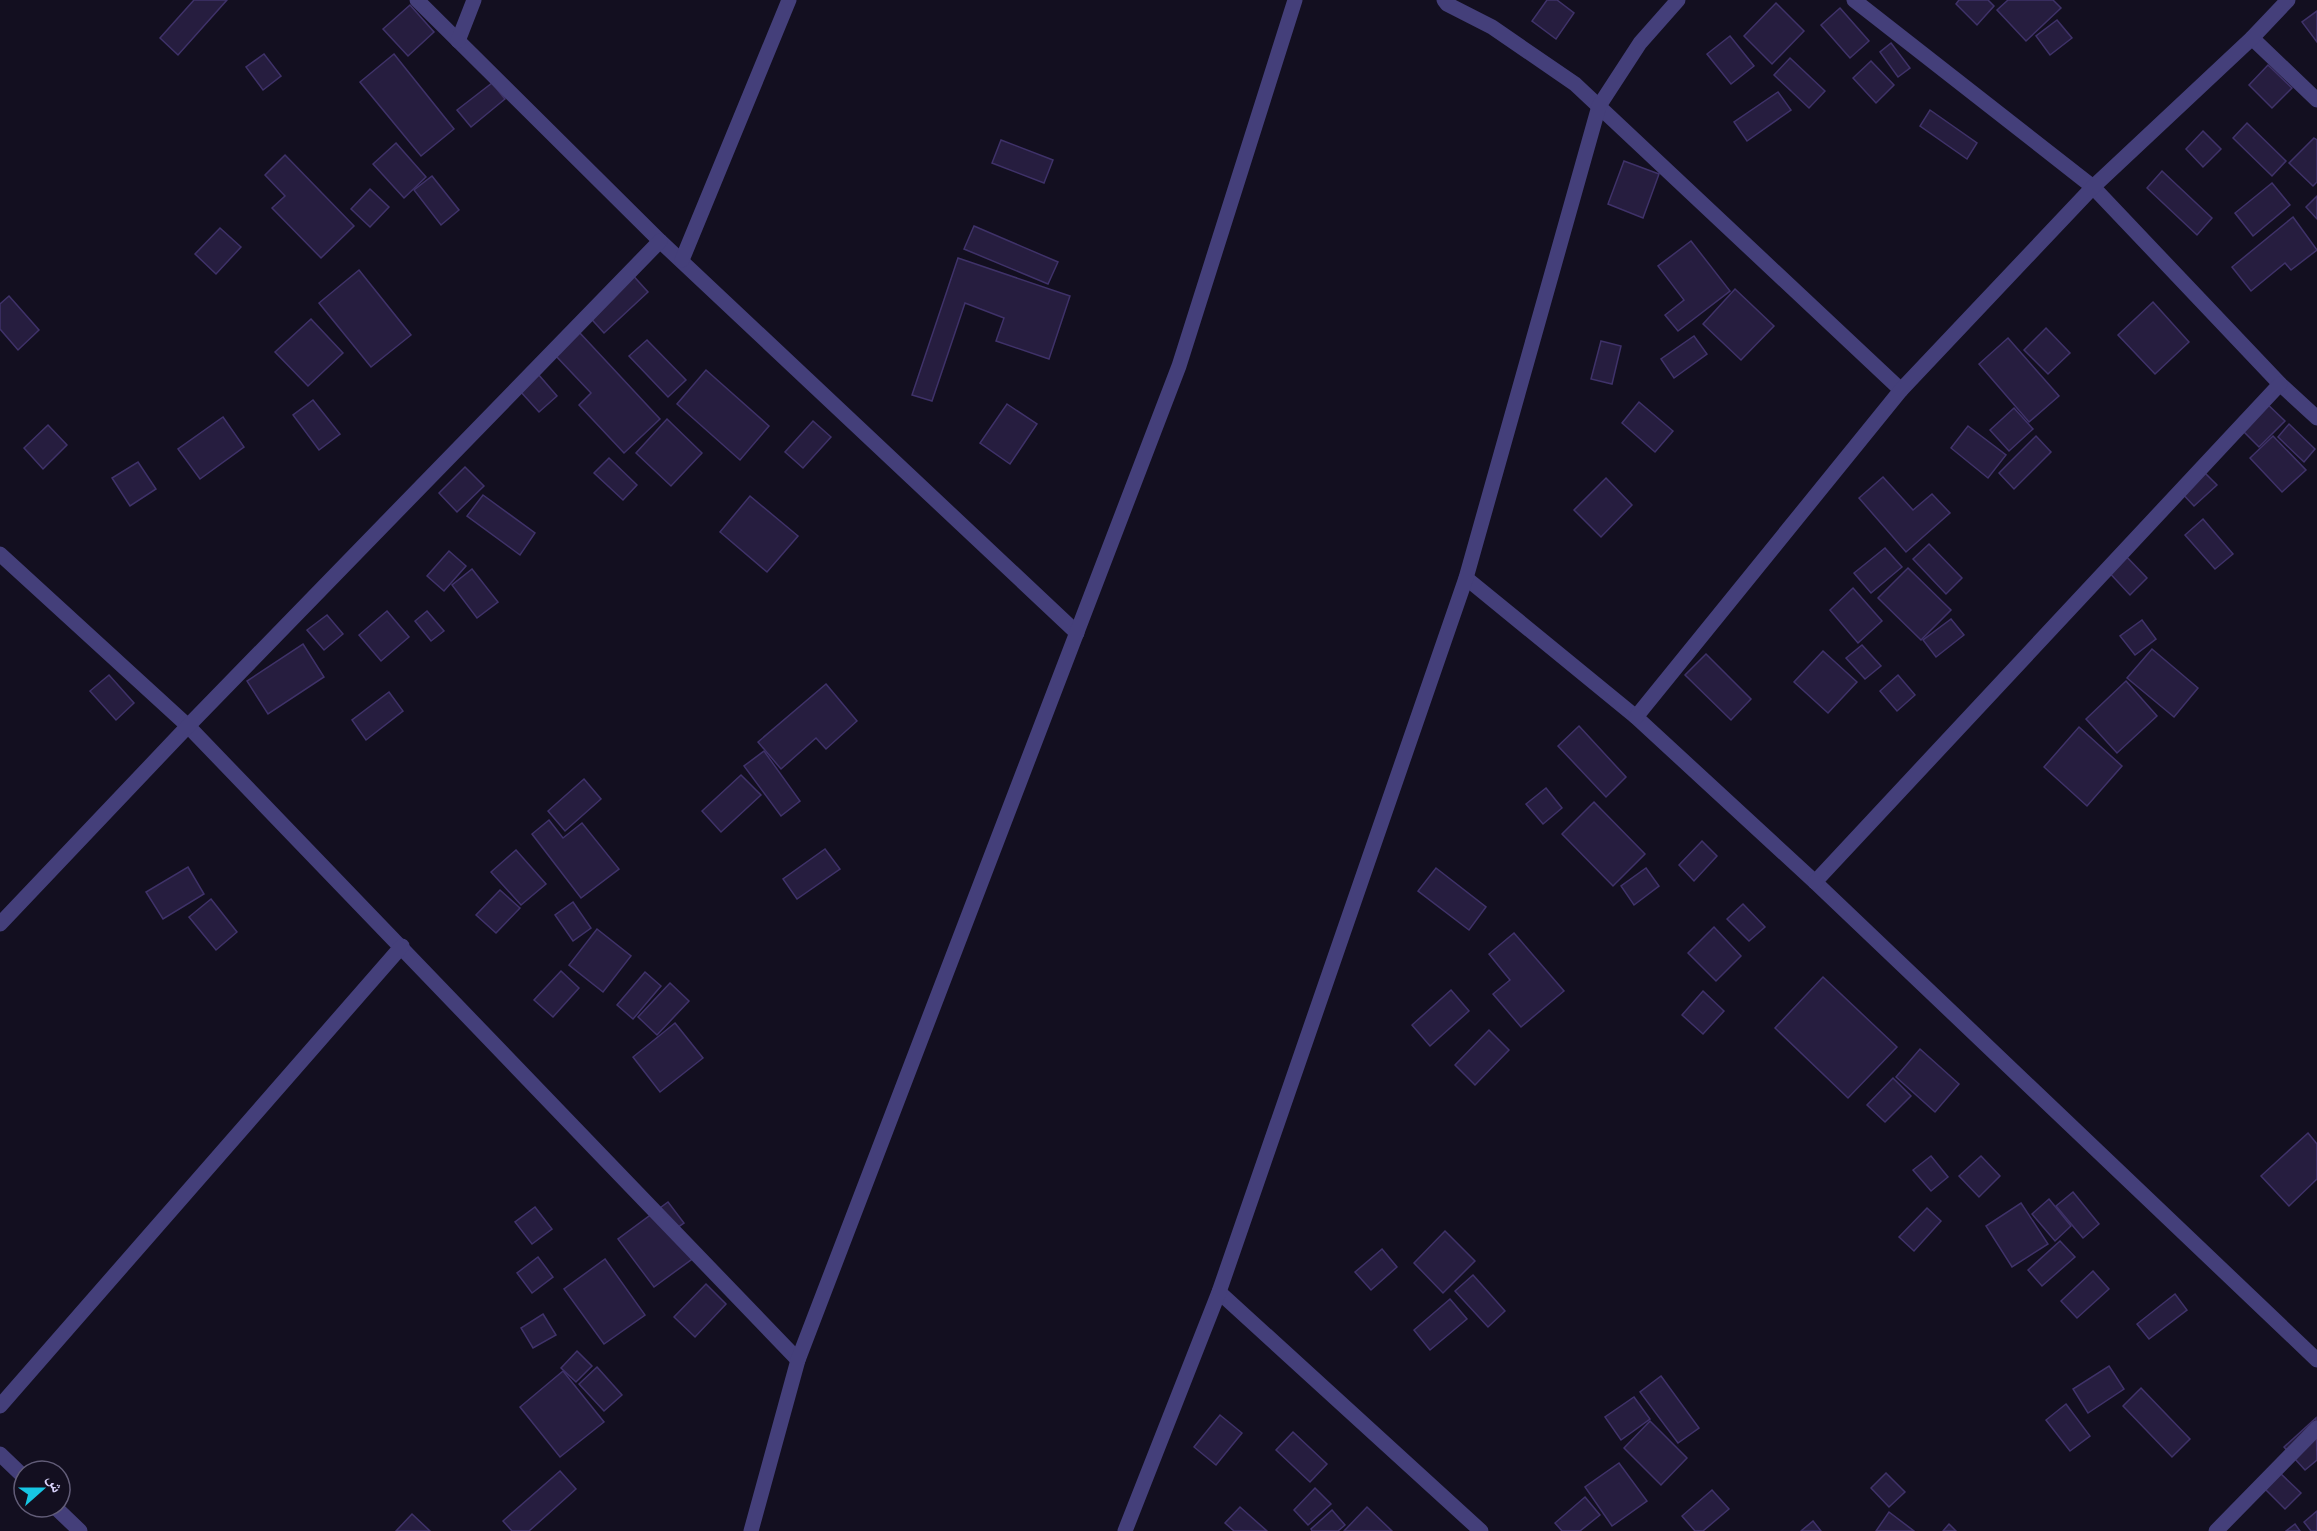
<svg xmlns="http://www.w3.org/2000/svg" width="2317" height="1531" font-family="Ubuntu,'Noto Naskh Arabic',sans-serif">
  <rect width="100%" height="100%" fill="#130f20"/>
  <g fill="#261d3f" stroke="#3f3269" stroke-width="1.5">
    <path d="M194,0H227L178,55L160,38Z"/>
    <path d="M1547,0H1557L1574,13L1556,39L1532,21Z"/>
    <path d="M1959,0H1988L1994,6L1977,25L1956,4Z"/>
    <path d="M2008,0H2053L2061,8L2026,41L1997,10Z"/>
    <path d="M1776,3L1804,31L1772,64L1744,36Z"/>
    <path d="M410,5L434,32L408,56L383,29Z"/>
    <path d="M1840,8L1869,41L1850,58L1821,25Z"/>
    <path d="M2317,11V42L2302,22Z"/>
    <path d="M2057,20L2072,38L2050,55L2036,36Z"/>
    <path d="M1730,36L1754,66L1731,84L1707,54Z"/>
    <path d="M1891,43L1910,68L1898,77L1880,52Z"/>
    <path d="M264,54L281,76L263,90L246,67Z"/>
    <path d="M394,54L454,129L421,156L360,82Z"/>
    <path d="M1790,58L1825,91L1809,108L1774,75Z"/>
    <path d="M1871,61L1894,85L1876,103L1853,78Z"/>
    <path d="M2268,65L2292,88L2272,108L2249,85Z"/>
    <path d="M492,83L505,99L471,127L457,110Z"/>
    <path d="M1778,92L1791,110L1747,141L1734,122Z"/>
    <path d="M1930,110L1977,143L1967,159L1920,126Z"/>
    <path d="M2247,123L2286,161L2272,176L2233,138Z"/>
    <path d="M2203,131L2221,149L2203,167L2186,149Z"/>
    <path d="M2314,138L2317,140V182L2313,186L2289,163Z"/>
    <path d="M1001,140L1053,160L1044,183L992,163Z"/>
    <path d="M396,143L426,177L404,198L373,164Z"/>
    <path d="M285,155L354,226L321,258L272,208L285,196L265,175Z"/>
    <path d="M1624,161L1659,174L1643,218L1608,204Z"/>
    <path d="M2162,171L2212,218L2197,235L2147,188Z"/>
    <path d="M432,176L459,210L441,225L414,190Z"/>
    <path d="M2272,183L2290,205L2253,236L2235,213Z"/>
    <path d="M370,189L389,207L370,227L351,209Z"/>
    <path d="M2317,196V219L2306,207Z"/>
    <path d="M2293,217L2317,250L2291,270L2285,263L2251,291L2232,267Z"/>
    <path d="M974,226L1058,262L1048,284L964,249Z"/>
    <path d="M220,228L241,247L216,274L195,254Z"/>
    <path d="M1691,241L1730,291L1678,331L1665,315L1684,300L1658,266Z"/>
    <path d="M958,258L1070,296L1049,359L996,341L1004,318L965,303L932,401L912,395Z"/>
    <path d="M359,270L411,335L371,367L319,303Z"/>
    <path d="M629,271L648,292L604,333L585,312Z"/>
    <path d="M1735,289L1774,326L1741,360L1703,324Z"/>
    <path d="M9,296L39,330L18,350L0,329V304Z"/>
    <path d="M2153,302L2189,342L2155,374L2118,335Z"/>
    <path d="M311,319L343,353L308,386L275,352Z"/>
    <path d="M2046,328L2070,353L2048,374L2024,350Z"/>
    <path d="M579,332L660,419L624,453L579,405L591,393L555,355Z"/>
    <path d="M1694,336L1707,354L1674,378L1661,359Z"/>
    <path d="M2008,338L2059,396L2029,422L1979,364Z"/>
    <path d="M647,340L686,380L668,397L629,356Z"/>
    <path d="M1601,341L1621,346L1612,384L1591,379Z"/>
    <path d="M706,370L769,426L740,460L677,404Z"/>
    <path d="M538,374L557,396L539,412L520,391Z"/>
    <path d="M2262,399L2285,421L2259,447L2237,425Z"/>
    <path d="M313,400L340,434L319,450L293,415Z"/>
    <path d="M1639,402L1673,431L1655,452L1622,423Z"/>
    <path d="M1007,404L1037,424L1010,464L980,443Z"/>
    <path d="M2014,408L2033,429L2009,451L1990,430Z"/>
    <path d="M223,417L244,447L200,479L178,449Z"/>
    <path d="M667,419L702,453L671,486L636,453Z"/>
    <path d="M813,421L831,437L803,468L785,452Z"/>
    <path d="M2289,424L2315,449L2304,462L2278,437Z"/>
    <path d="M48,425L67,445L43,469L24,448Z"/>
    <path d="M1968,426L2006,455L1988,478L1951,448Z"/>
    <path d="M2036,436L2051,452L2014,489L1999,473Z"/>
    <path d="M2273,436L2306,470L2282,492L2250,458Z"/>
    <path d="M609,458L637,485L623,500L594,473Z"/>
    <path d="M138,462L156,489L130,506L112,478Z"/>
    <path d="M465,467L484,486L457,512L439,493Z"/>
    <path d="M2200,468L2217,485L2194,506L2178,489Z"/>
    <path d="M1883,477L1913,510L1932,494L1950,513L1906,552L1859,498Z"/>
    <path d="M1606,478L1632,505L1601,537L1574,510Z"/>
    <path d="M483,495L535,533L520,555L467,516Z"/>
    <path d="M750,496L798,536L767,572L720,532Z"/>
    <path d="M2203,519L2233,554L2215,569L2185,535Z"/>
    <path d="M1929,544L1962,578L1946,594L1913,559Z"/>
    <path d="M1885,548L1902,567L1871,593L1854,573Z"/>
    <path d="M449,551L466,566L444,591L427,576Z"/>
    <path d="M2122,552L2147,578L2130,595L2105,568Z"/>
    <path d="M1908,568L1951,610L1921,640L1878,598Z"/>
    <path d="M472,569L498,602L477,618L452,585Z"/>
    <path d="M1853,588L1882,621L1858,643L1830,610Z"/>
    <path d="M387,611L409,637L381,661L359,635Z"/>
    <path d="M427,611L444,631L431,641L415,621Z"/>
    <path d="M327,615L343,634L324,650L307,630Z"/>
    <path d="M1951,619L1964,635L1936,657L1923,640Z"/>
    <path d="M2142,620L2156,639L2135,655L2120,636Z"/>
    <path d="M303,644L324,677L268,714L247,681Z"/>
    <path d="M1862,645L1881,666L1865,679L1846,658Z"/>
    <path d="M2152,649L2198,688L2174,717L2127,678Z"/>
    <path d="M1823,651L1857,682L1828,713L1794,682Z"/>
    <path d="M1706,654L1751,699L1731,720L1685,675Z"/>
    <path d="M109,675L134,703L116,720L90,691Z"/>
    <path d="M1898,675L1915,695L1897,711L1880,691Z"/>
    <path d="M2126,681L2157,716L2117,753L2086,719Z"/>
    <path d="M826,684L857,721L826,749L816,738L781,769L758,742Z"/>
    <path d="M389,692L403,711L366,740L352,720Z"/>
    <path d="M1579,726L1626,777L1606,797L1558,746Z"/>
    <path d="M2079,727L2122,766L2087,806L2044,767Z"/>
    <path d="M764,751L800,801L781,816L744,766Z"/>
    <path d="M741,775L761,795L721,832L702,811Z"/>
    <path d="M584,779L601,799L565,831L548,811Z"/>
    <path d="M1546,788L1562,808L1543,824L1526,804Z"/>
    <path d="M1594,802L1645,854L1613,886L1562,834Z"/>
    <path d="M549,820L563,838L582,823L619,869L581,898L532,834Z"/>
    <path d="M1702,841L1717,856L1694,881L1679,865Z"/>
    <path d="M825,849L840,869L797,899L783,879Z"/>
    <path d="M516,850L546,884L521,905L491,872Z"/>
    <path d="M188,867L204,894L163,919L146,892Z"/>
    <path d="M1436,868L1486,907L1469,930L1418,891Z"/>
    <path d="M1646,868L1659,886L1634,905L1621,886Z"/>
    <path d="M500,890L520,908L496,933L476,915Z"/>
    <path d="M211,899L237,932L216,950L189,917Z"/>
    <path d="M573,902L591,928L573,941L555,915Z"/>
    <path d="M1743,904L1765,927L1749,941L1727,919Z"/>
    <path d="M1714,927L1741,956L1716,981L1688,953Z"/>
    <path d="M597,929L631,956L603,992L569,965Z"/>
    <path d="M1514,933L1564,991L1521,1027L1493,994L1510,980L1489,954Z"/>
    <path d="M561,971L579,988L553,1017L534,1000Z"/>
    <path d="M645,972L661,986L633,1019L617,1005Z"/>
    <path d="M1823,977L1897,1047L1848,1098L1775,1028Z"/>
    <path d="M670,983L689,1001L657,1035L638,1017Z"/>
    <path d="M1451,990L1469,1011L1430,1046L1412,1025Z"/>
    <path d="M1703,991L1724,1011L1703,1034L1682,1015Z"/>
    <path d="M675,1023L703,1058L660,1092L633,1057Z"/>
    <path d="M1489,1030L1509,1050L1475,1085L1455,1065Z"/>
    <path d="M1920,1049L1959,1084L1935,1112L1896,1077Z"/>
    <path d="M1893,1078L1911,1096L1885,1122L1867,1105Z"/>
    <path d="M2308,1133L2317,1144V1179L2289,1206L2261,1176Z"/>
    <path d="M1931,1156L1948,1177L1931,1191L1913,1170Z"/>
    <path d="M1981,1156L2000,1176L1979,1197L1959,1176Z"/>
    <path d="M2073,1192L2099,1224L2083,1238L2056,1206Z"/>
    <path d="M2049,1199L2071,1226L2055,1241L2032,1214Z"/>
    <path d="M668,1202L684,1223L674,1230L695,1257L654,1287L618,1239Z"/>
    <path d="M2021,1203L2048,1244L2012,1267L1986,1226Z"/>
    <path d="M535,1207L552,1229L532,1244L515,1222Z"/>
    <path d="M1927,1208L1941,1221L1914,1251L1899,1237Z"/>
    <path d="M1445,1231L1475,1261L1443,1293L1414,1263Z"/>
    <path d="M2060,1241L2075,1257L2042,1286L2028,1270Z"/>
    <path d="M1382,1249L1397,1267L1371,1290L1355,1272Z"/>
    <path d="M538,1257L553,1277L532,1293L517,1273Z"/>
    <path d="M605,1259L645,1315L604,1344L564,1289Z"/>
    <path d="M2093,1271L2109,1289L2077,1318L2061,1301Z"/>
    <path d="M1473,1275L1505,1311L1488,1327L1455,1291Z"/>
    <path d="M706,1284L726,1304L695,1337L674,1317Z"/>
    <path d="M2175,1294L2187,1310L2149,1339L2137,1324Z"/>
    <path d="M1450,1299L1467,1319L1430,1350L1414,1330Z"/>
    <path d="M543,1314L556,1335L533,1348L521,1328Z"/>
    <path d="M577,1351L592,1366L576,1382L561,1368Z"/>
    <path d="M2109,1366L2124,1389L2088,1413L2073,1389Z"/>
    <path d="M597,1367L622,1395L604,1411L579,1384Z"/>
    <path d="M563,1371L604,1422L560,1457L520,1407Z"/>
    <path d="M1661,1376L1699,1428L1678,1443L1640,1392Z"/>
    <path d="M2141,1388L2190,1439L2172,1457L2123,1406Z"/>
    <path d="M1634,1397L1650,1419L1621,1440L1605,1417Z"/>
    <path d="M2066,1404L2090,1436L2070,1451L2046,1420Z"/>
    <path d="M1220,1415L1242,1433L1216,1465L1194,1447Z"/>
    <path d="M2316,1418L2317,1460L2305,1470L2284,1447Z"/>
    <path d="M1650,1421L1687,1458L1661,1485L1624,1448Z"/>
    <path d="M1293,1432L1327,1464L1310,1482L1276,1450Z"/>
    <path d="M1619,1463L1647,1501L1612,1526L1585,1487Z"/>
    <path d="M560,1471L576,1489L529,1531H512L503,1521Z"/>
    <path d="M2279,1472L2301,1493L2285,1509L2264,1488Z"/>
    <path d="M1886,1473L1905,1492L1889,1507L1871,1488Z"/>
    <path d="M1315,1488L1331,1504L1308,1525L1294,1510Z"/>
    <path d="M1712,1490L1729,1509L1703,1531H1695L1682,1516Z"/>
    <path d="M1585,1497L1600,1515L1580,1531H1562L1555,1523Z"/>
    <path d="M1240,1507L1267,1531H1234L1225,1523Z"/>
    <path d="M1367,1507L1392,1531H1344Z"/>
    <path d="M1332,1510L1345,1525L1338,1531H1312L1311,1529Z"/>
    <path d="M2317,1511V1531H2311L2304,1522Z"/>
    <path d="M1889,1512L1914,1531H1876Z"/>
    <path d="M412,1514L430,1531H396Z"/>
    <path d="M1813,1521L1821,1531H1801Z"/>
    <path d="M1949,1524L1956,1531H1943Z"/>
    <path d="M2295,1524L2300,1531H2286Z"/>
  </g>
  <g fill="none" stroke-linecap="round" stroke-linejoin="round">
    <g stroke="#443f7a" stroke-width="15">
      <path d="M417,0L660,241L1077,633"/>
      <path d="M1444,0L1447,4L1492,27L1575,84L1901,390"/>
      <path d="M1854,0L2093,187L2280,384L2317,418"/>
      <path d="M2252,38L2317,100"/>
      <path d="M458,41L474,0"/>
      <path d="M682,260L789,0"/>
      <path d="M0,554L188,726L798,1360"/>
      <path d="M1466,578L1636,717L1815,882L2317,1360"/>
      <path d="M1636,717L1901,390L2093,187L2252,38L2288,0"/>
      <path d="M1815,882L2280,384"/>
      <path d="M0,924L188,726L660,241"/>
      <path d="M1219,1292L1481,1531"/>
      <path d="M0,1406L402,946"/>
      <path d="M0,1454L24,1477"/>
      <path d="M55,1507L80,1531"/>
      <path d="M751,1531L798,1360L1179,366L1295,0"/>
      <path d="M1125,1531L1219,1292L1466,578L1599,106L1640,43L1678,0"/>
      <path d="M2216,1531L2317,1428"/>
    </g>
  </g>
  <g transform="translate(42 1489) rotate(69)"><circle r="28" fill="#130f20" stroke="#625d78" stroke-width="1.5"/>
  <path d="M0-4.5L10 22L0 15L-10 22Z" fill="#17c6e3"/>
  <text y="-9" font-size="16" font-weight="bold" text-anchor="middle" fill="#d9d3fb">ش</text>
  </g>
</svg>
